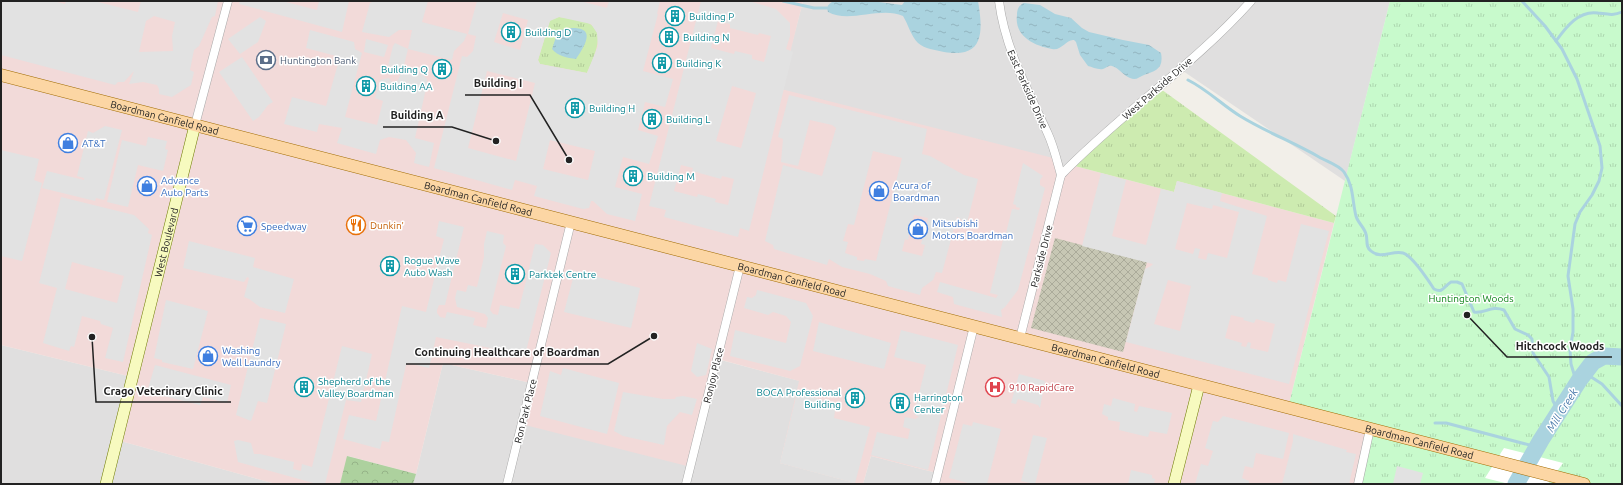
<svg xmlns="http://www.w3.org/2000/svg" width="1623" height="485" font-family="Ubuntu,sans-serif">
  <defs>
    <pattern id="construction-cross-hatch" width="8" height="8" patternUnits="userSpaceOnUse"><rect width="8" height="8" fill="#c7c7b4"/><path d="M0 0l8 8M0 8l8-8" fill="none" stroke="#abab9a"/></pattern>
    <pattern id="grass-tufts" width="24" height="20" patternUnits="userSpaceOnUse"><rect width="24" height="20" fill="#cdebb0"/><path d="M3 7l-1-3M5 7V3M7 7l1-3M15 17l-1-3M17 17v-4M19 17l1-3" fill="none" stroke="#b0c997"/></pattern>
    <pattern id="forest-crowns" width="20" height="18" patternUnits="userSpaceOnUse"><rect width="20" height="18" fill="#add19e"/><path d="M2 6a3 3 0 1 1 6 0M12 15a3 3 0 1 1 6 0" fill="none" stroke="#95b388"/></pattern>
    <pattern id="park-tufts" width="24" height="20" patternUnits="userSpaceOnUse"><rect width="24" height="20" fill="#c8facc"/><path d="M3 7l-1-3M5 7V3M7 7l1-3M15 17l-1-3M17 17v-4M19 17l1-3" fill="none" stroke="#acd6af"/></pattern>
    <pattern id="water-ripples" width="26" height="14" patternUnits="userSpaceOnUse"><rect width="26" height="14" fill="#aad3df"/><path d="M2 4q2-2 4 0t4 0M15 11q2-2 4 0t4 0" fill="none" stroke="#92b5bf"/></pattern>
  </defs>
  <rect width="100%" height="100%" fill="#f2efe9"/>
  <g fill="#e0dfdf">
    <path d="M803,1H1390L1345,181L1180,69L1061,175L780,89Z"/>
    <path d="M1,345L132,377L117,440L276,484H1Z"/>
    <path d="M717,359L800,381L780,463L859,484H340L347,456L416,474L443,363L531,383Z"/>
    <path d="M871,456L937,473L935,484H863Z"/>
  </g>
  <path fill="#f2dad9" d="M1,1H803L781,89L1057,159L1061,175L1071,165L1174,192L1177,181L1334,223L1288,408L1370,429L1358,484H935L937,473L871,456L863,484H859L780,463L799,381L718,359L691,467L521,424L531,383L443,363L416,474L348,456L340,484H276L117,440L132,377L1,345Z"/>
  <path fill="url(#construction-cross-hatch)" d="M1055,238L1147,262L1123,352L1031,328Z"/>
  <g fill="url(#grass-tufts)">
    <path d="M559,17C569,18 582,19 590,24C607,33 592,61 587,73L540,64L538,60L550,20Z"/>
    <path d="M1158,87L1336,216L1334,223L1177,181L1174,192L1071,165Z"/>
  </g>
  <path fill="url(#forest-crowns)" d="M347,456L416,474L413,484H340Z"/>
  <path fill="url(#park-tufts)" d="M1390,1H1622V484H1358L1370,429L1288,408Z"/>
  <g fill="#e2e2e2" fill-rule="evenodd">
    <path d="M1,1H53L65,4L66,1H94L138,12L141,1H191L196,2V1H218L215,16L212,17L199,46L194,50L190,70L194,72L191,85L172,97L159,94V89L157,85L143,82L129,84L134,71L124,82H118L115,85L1,55ZM154,16L175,22L172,36L173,51L139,52L146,21Z"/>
    <path d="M240,1H282L317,10L319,1H349L342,32L239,4Z"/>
    <path d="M374,1H428L422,22L467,34L464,41L454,51L452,60L408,49L403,69L423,75L427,79V84L415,138L434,143L429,167L414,163L416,153L406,140L389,137L380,140L376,154L337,143L342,128L319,124L317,132L284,124L292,97L326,106L340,57L306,48L310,30L354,42L355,49L362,53L345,117L377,125L383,101L375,98L380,80L389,78L394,85L399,78L402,69L388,66L393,46L395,43L408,49L412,30H399L389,37L362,32L370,3Z"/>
    <path d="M477,1H580L607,8L609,1H660L657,14H658L643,71L673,79L665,107L645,102L638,130L658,136L649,164L623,157L615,187L642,194L635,221L607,214L593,201H591L589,208L583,209L534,196L537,186L515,180L512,190L434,168L462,56L467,57L473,51L476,36L468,34ZM503,13L528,20L520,50L494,42ZM559,17L591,24L597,33L598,46L587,73L540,64L538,60L550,21ZM487,71L535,83L516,161L468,148ZM550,140L595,151L588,180L543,169Z"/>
    <path d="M701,1H749L776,9L790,23V36L786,49L793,52L749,231L740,228L738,237L664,217L666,210L649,206ZM718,21L730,24V28L758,35L759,33L771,36L764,62L752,59V55L735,51L734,54L711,48ZM732,86L756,93L741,148L716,141ZM681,165L693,168L692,171L721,179L722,176L734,179L728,205L715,202L716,199L698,194L697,197L674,191Z"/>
    <path d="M260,17L266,21L258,42L240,54L228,39Z"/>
    <path d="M366,39L388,45L384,57L364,52Z"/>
    <path d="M242,57L273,102L268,105L259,117L253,121L219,72Z"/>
    <path d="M789,95L927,129L922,154L930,156L964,175L978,179L967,223L957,217L942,273L936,272L933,280L922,288L920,295L888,286L886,281L870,274L842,267L829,259L827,265L774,249L773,245L765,241L783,165L822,176L836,128L832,125L810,120L798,166L781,162L783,139L778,137ZM873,151L902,158L876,261L865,259L864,261L857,260V257L845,253L848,242L843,241L848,224L854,225ZM914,215L928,218L921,244L925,245L922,256L902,251L905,239L908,240Z"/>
    <path d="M105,126L122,130L104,200L96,198L95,201L42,188L47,171L84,180V178L77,176L88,131L93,133Z"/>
    <path d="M148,137L167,141L165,149L168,150L163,171L138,165L128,207L107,202L122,140L146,146Z"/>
    <path d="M1,150L39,159L34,180L42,183L22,261L1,256Z"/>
    <path d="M1023,163L1043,176L1040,180V185L1045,188L1018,290L1005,307L1001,310L1002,317L954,304L953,297L937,292L940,282L996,298L998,295L990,293L1004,236L1012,237L1013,235L1006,233L1012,209L1019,210L1020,208L1016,207V205L1013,204Z"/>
    <path d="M1101,173L1126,180L1112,236L1146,245L1161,189L1174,192L1177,181L1222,193L1220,201L1267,216L1252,274L1268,278V280L1277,283L1278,280L1286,282L1301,224L1329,231L1289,384L1126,342L1145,269L1151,266L1153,264L1082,246ZM1187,203L1212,209L1213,205L1239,212L1227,258L1208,253L1206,260L1198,258L1200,249L1195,248L1193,254L1175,249ZM1168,280L1191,286L1180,331L1154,324ZM1231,315L1244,318L1243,320L1254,323L1256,319L1275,324L1268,352L1250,348L1251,343L1248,342L1246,347L1241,346L1242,343L1225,338Z"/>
    <path d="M61,197L134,215L149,229L148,233L152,235L123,362L105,358L113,328L101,324L100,321L82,316L74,347L71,346L69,351L43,343L57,288L39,283ZM72,262L124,276L117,303L65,289Z"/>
    <path d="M439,221L464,227L445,305H439L437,310V313L440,317L445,318L447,312L475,318L473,325L486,328L488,318L485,314L457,307L455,298L457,290L466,292L468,285L477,287L484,257V244L487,231L504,235L503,243L506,246L490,310L493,314L498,315L500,305L519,309L535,244L543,245L551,253L525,355L436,337L429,368L408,363L406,365L389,442L382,441L380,449L343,439L349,415L376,421L402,306L426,312L444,239L436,236Z"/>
    <path d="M189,241L255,258L253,267L294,279L285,313L260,307L249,299L244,297L249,278L247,277L244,282L183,268Z"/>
    <path d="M575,271L640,288L631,328L564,312Z"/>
    <path d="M757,290L806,303L813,316L800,366L790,371L730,356L735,330L786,343L791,322L786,316L773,312L768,315L744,308L747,297L752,298L756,295Z"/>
    <path d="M166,300L208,311L193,369L162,362V360L154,358Z"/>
    <path d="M260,318L286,324L267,403L258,401L251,421L236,415Z"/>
    <path d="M819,322L891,343L884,369L813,351Z"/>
    <path d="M901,330L958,345L928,470L871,455L877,432L908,439L910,429L903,427L905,417L915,419L919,417L914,414L926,365L894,357Z"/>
    <path d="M697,343L712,349L706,375L697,377L691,371Z"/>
    <path d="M342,346L372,354L361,402L346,400L325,484H317L238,462L234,441L238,440L251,443L254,454H260L294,462L293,469L301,471L302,464L312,467Z"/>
    <path d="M155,365L231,385L227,403L203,397L200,405L147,392Z"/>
    <path d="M563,368L619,383L607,434L540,416L550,371L561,375Z"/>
    <path d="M1019,374L1045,381L1040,408L1038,405L1018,399L1016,404L1011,403Z"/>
    <path d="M623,392L663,399H675L676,397L683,396L697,399L692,415L680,412L667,426L664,445L623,436L614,431Z"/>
    <path d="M797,393L836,404L834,418L870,427L855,483L780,463Z"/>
    <path d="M1113,398L1135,404L1134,411L1137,412L1139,406L1172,413L1167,434L1150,431L1148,437L1119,430L1120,422L1108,420V417L1102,414L1104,404L1111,406Z"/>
    <path d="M1223,416L1289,433L1283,459L1256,453L1253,468L1245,466L1242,478L1249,481V484H1195L1201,464L1208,466L1213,451L1205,448L1213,421L1218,422Z"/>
    <path d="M973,422L1001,429L987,484H972L949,478L963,424L972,426Z"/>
    <path d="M1293,434L1347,450L1346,452L1356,454L1349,484H1316L1309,482V484H1282L1293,441Z"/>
    <path d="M1033,435L1047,438L1035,484L1021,481Z"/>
    <path d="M1397,466L1423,473L1420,484H1393Z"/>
    <path d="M1131,470L1152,475V478L1155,479L1154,484H1128Z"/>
  </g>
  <g fill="url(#water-ripples)">
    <path d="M833,1H871L902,5L905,1H978C983,31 985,59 944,52C935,50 925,49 918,43C911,36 908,24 903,16C880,6 849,24 828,12C826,6 828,5 833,1Z"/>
    <path d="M1024,3L1040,5L1055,14L1071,18L1082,28L1089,32L1123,40L1149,45L1161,53C1164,69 1155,71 1144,75C1139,77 1136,81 1130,78C1123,75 1119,68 1112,66C1108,65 1107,68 1103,69C1098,70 1092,67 1088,66L1080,55L1076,42L1074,40C1066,39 1062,51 1052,49C1034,46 1014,36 1017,15C1017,9 1019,5 1024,3Z"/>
    <path d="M570,28C574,28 580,28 583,30C593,35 580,53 576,59C567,58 558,56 552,49L556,37L561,30Z"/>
  </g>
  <path fill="#fff" d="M1504,448L1563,463L1548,484H1509L1485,478Z"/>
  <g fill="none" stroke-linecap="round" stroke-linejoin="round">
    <g stroke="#aad3df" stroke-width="3">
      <path d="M783,1L814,8H827"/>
      <path d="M1522,1L1545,26L1562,49L1577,79L1600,146L1602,168L1599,181L1592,195L1580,212L1575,224L1568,276L1573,309V332L1570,350L1571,364L1577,384"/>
      <path d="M1556,41C1566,27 1579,10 1598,13C1607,14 1613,16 1622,12"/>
      <path d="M1188,80C1208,90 1222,105 1240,116C1266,132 1293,142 1319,157C1326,161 1339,165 1344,172C1354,186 1352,201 1356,216C1358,223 1364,227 1366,234C1368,240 1365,247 1371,251C1381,260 1392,250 1403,253C1413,256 1428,280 1434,289C1443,294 1444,286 1451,282H1457L1462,284L1474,312C1485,314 1491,305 1504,310L1515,329L1528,335L1532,339L1533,353L1549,377L1553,401L1559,412"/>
      <path d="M1585,373L1602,384L1622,406"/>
      <path d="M1435,423H1446L1537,447"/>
    </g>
    <path stroke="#aad3df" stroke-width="17" d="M1516,484L1541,440L1580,379L1593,362L1604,356L1622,357"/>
    <g stroke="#a9a9a9" stroke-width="9">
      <g id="street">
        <path d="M999,1C1005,49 1028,90 1048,134C1054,147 1057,161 1061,175"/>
        <path d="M195,125L228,1"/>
        <path d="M1061,175C1121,113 1194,65 1251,1"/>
        <path d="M1020,338L1061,175"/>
        <path d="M507,484L571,222"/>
        <path d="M686,484L740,266"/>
        <path d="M935,484L974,326"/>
        <path d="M1358,484L1370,429"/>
      </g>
    </g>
    <g stroke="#707d05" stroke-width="12">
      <g id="secondary">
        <path id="s1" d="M106,484L195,125"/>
        <path d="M1174,484L1199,385"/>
      </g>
    </g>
    <g stroke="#a06b00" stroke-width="13">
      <g id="primary">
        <path id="s2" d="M1,75L1584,484"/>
      </g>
    </g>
    <use href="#street" stroke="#fff" stroke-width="8"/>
    <use href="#secondary" stroke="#f7fabf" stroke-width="11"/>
    <use href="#primary" stroke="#fcd6a4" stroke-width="12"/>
  </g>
  <defs>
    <g id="building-ring" transform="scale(1)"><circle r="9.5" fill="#fff" stroke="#0f9aa8" stroke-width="1.5"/><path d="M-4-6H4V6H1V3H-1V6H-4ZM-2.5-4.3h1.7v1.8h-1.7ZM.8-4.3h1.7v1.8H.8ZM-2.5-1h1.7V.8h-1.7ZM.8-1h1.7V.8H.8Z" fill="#0f9aa8"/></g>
    <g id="bank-ring" transform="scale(1)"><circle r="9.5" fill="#fff" stroke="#5c6f8a" stroke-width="1.5"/><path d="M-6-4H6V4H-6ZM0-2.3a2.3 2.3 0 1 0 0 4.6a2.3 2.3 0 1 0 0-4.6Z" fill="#5c6f8a"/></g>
    <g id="shop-ring" transform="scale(1)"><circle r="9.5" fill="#fff" stroke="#3f7fe0" stroke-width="1.5"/><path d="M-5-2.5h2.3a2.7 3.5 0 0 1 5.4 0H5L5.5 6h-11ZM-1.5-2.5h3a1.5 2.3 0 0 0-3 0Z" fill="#3f7fe0"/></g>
    <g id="restaurant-ring" transform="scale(1)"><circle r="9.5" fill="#fff" stroke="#e8710a" stroke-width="1.5"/><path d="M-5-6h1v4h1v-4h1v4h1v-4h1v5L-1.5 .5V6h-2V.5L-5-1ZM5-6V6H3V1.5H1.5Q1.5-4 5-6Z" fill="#e8710a"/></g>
    <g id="supermarket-ring" transform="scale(1)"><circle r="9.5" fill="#fff" stroke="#3f7fe0" stroke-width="1.5"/><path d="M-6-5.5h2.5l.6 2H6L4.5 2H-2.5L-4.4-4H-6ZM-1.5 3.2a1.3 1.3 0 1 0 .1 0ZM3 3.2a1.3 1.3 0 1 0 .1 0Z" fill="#3f7fe0"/></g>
    <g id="hospital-ring" transform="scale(1)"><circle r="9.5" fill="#fff" stroke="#e0444e" stroke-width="1.5"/><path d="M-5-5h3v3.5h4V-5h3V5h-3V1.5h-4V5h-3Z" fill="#e0444e"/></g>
  </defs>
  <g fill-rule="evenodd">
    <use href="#building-ring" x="675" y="16"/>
    <use href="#building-ring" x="511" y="32"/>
    <use href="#building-ring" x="669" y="37"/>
    <use href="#bank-ring" x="266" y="60"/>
    <use href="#building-ring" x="662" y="63"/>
    <use href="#building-ring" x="442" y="69"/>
    <use href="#building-ring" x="366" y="86"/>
    <use href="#building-ring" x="575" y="108"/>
    <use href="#building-ring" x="652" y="119"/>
    <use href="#shop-ring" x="68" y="143"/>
    <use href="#building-ring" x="633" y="176"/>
    <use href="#shop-ring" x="147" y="186"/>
    <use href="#shop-ring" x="879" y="191"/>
    <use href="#restaurant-ring" x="356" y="225"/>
    <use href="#supermarket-ring" x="247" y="226"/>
    <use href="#shop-ring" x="918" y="229"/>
    <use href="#building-ring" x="390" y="266"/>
    <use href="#building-ring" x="515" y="274"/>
    <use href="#shop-ring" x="208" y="356"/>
    <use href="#building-ring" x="304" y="387"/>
    <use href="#hospital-ring" x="995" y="387"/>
    <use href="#building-ring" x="855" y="398"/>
    <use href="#building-ring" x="900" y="403"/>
  </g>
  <g text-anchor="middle" stroke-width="3" stroke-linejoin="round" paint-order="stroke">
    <g font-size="10" fill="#0d838f" stroke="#fff" text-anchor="start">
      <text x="689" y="20">Building P</text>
      <text x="525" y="36">Building D</text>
      <text x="683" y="41">Building N</text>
      <text x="676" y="67">Building K</text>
      <text x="428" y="73" text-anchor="end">Building Q</text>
      <text x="380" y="90">Building AA</text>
      <text x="589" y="112">Building H</text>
      <text x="666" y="123">Building L</text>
      <text x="647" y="180">Building M</text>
      <text x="404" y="264">Rogue Wave<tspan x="404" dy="12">Auto Wash</tspan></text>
      <text x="529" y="278">Parktek Centre</text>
      <text x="318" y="385">Shepherd of the<tspan x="318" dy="12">Valley Boardman</tspan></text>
      <text x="841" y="396" text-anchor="end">BOCA Professional<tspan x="841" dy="12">Building</tspan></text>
      <text x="914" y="401">Harrington<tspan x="914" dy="12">Center</tspan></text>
    </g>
    <g font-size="10" fill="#4e5e75" stroke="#fff" text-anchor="start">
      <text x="280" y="64">Huntington Bank</text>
    </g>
    <g font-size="10" fill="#222" stroke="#fff">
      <text transform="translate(1157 88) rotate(-41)" y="4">West Parkside Drive</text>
      <text transform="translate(1028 89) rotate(66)" y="4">East Parkside Drive</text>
      <text dy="4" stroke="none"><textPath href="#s2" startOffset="169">Boardman Canfield Road</textPath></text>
      <text dy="4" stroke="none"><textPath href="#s2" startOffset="493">Boardman Canfield Road</textPath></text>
      <text dy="4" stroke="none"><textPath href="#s1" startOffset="249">West Boulevard</textPath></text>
      <text transform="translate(1041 256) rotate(-76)" y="4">Parkside Drive</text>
      <text dy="4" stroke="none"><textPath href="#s2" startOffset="817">Boardman Canfield Road</textPath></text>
      <text dy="4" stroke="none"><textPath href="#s2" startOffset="1141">Boardman Canfield Road</textPath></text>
      <text transform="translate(713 375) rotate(-76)" y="4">Ronjoy Place</text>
      <text transform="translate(525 411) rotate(-76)" y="4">Ron Park Place</text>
      <text dy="4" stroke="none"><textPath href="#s2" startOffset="1465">Boardman Canfield Road</textPath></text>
    </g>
    <g font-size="10" fill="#366cbe" stroke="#fff" text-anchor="start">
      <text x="82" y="147">AT&amp;T</text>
      <text x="161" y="184">Advance<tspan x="161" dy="12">Auto Parts</tspan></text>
      <text x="893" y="189">Acura of<tspan x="893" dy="12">Boardman</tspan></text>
      <text x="932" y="227">Mitsubishi<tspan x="932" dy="12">Motors Boardman</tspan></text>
      <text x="261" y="230">Speedway</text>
      <text x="222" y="354">Washing<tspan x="222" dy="12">Well Laundry</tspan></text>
    </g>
    <g font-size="10" fill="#c56008" stroke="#fff" text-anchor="start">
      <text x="370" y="229">Dunkin'</text>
    </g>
    <g font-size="10" fill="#0c8416" stroke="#fff">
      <text x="1471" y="302">Huntington Woods</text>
    </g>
    <g font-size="10" fill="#be3a42" stroke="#fff" text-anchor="start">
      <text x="1009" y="391">910 RapidCare</text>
    </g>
    <g font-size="11" font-style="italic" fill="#4a7aab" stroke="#fff">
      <text transform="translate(1562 410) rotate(-58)" y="4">Mill Creek</text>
    </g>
  </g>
  <path fill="none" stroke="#222" stroke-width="1.5" d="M569 160L530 95H465M496 141L452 127H383M1467 315L1507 357H1612M654 336L608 364H406M92 337L96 402H231"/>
  <g fill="#222" stroke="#fff" stroke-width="1.5">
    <circle cx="569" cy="160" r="4"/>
    <circle cx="496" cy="141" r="4"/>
    <circle cx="1467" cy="315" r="4"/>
    <circle cx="654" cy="336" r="4"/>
    <circle cx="92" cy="337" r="4"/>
  </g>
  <g font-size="11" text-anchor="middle" font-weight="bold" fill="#222" stroke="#fff" stroke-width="3" stroke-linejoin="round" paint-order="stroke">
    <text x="498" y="87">Building I</text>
    <text x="417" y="119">Building A</text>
    <text x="1560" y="350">Hitchcock Woods</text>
    <text x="507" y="356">Continuing Healthcare of Boardman</text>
    <text x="163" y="395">Crago Veterinary Clinic</text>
  </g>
  <rect width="1623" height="485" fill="none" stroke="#222222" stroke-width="4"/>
</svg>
